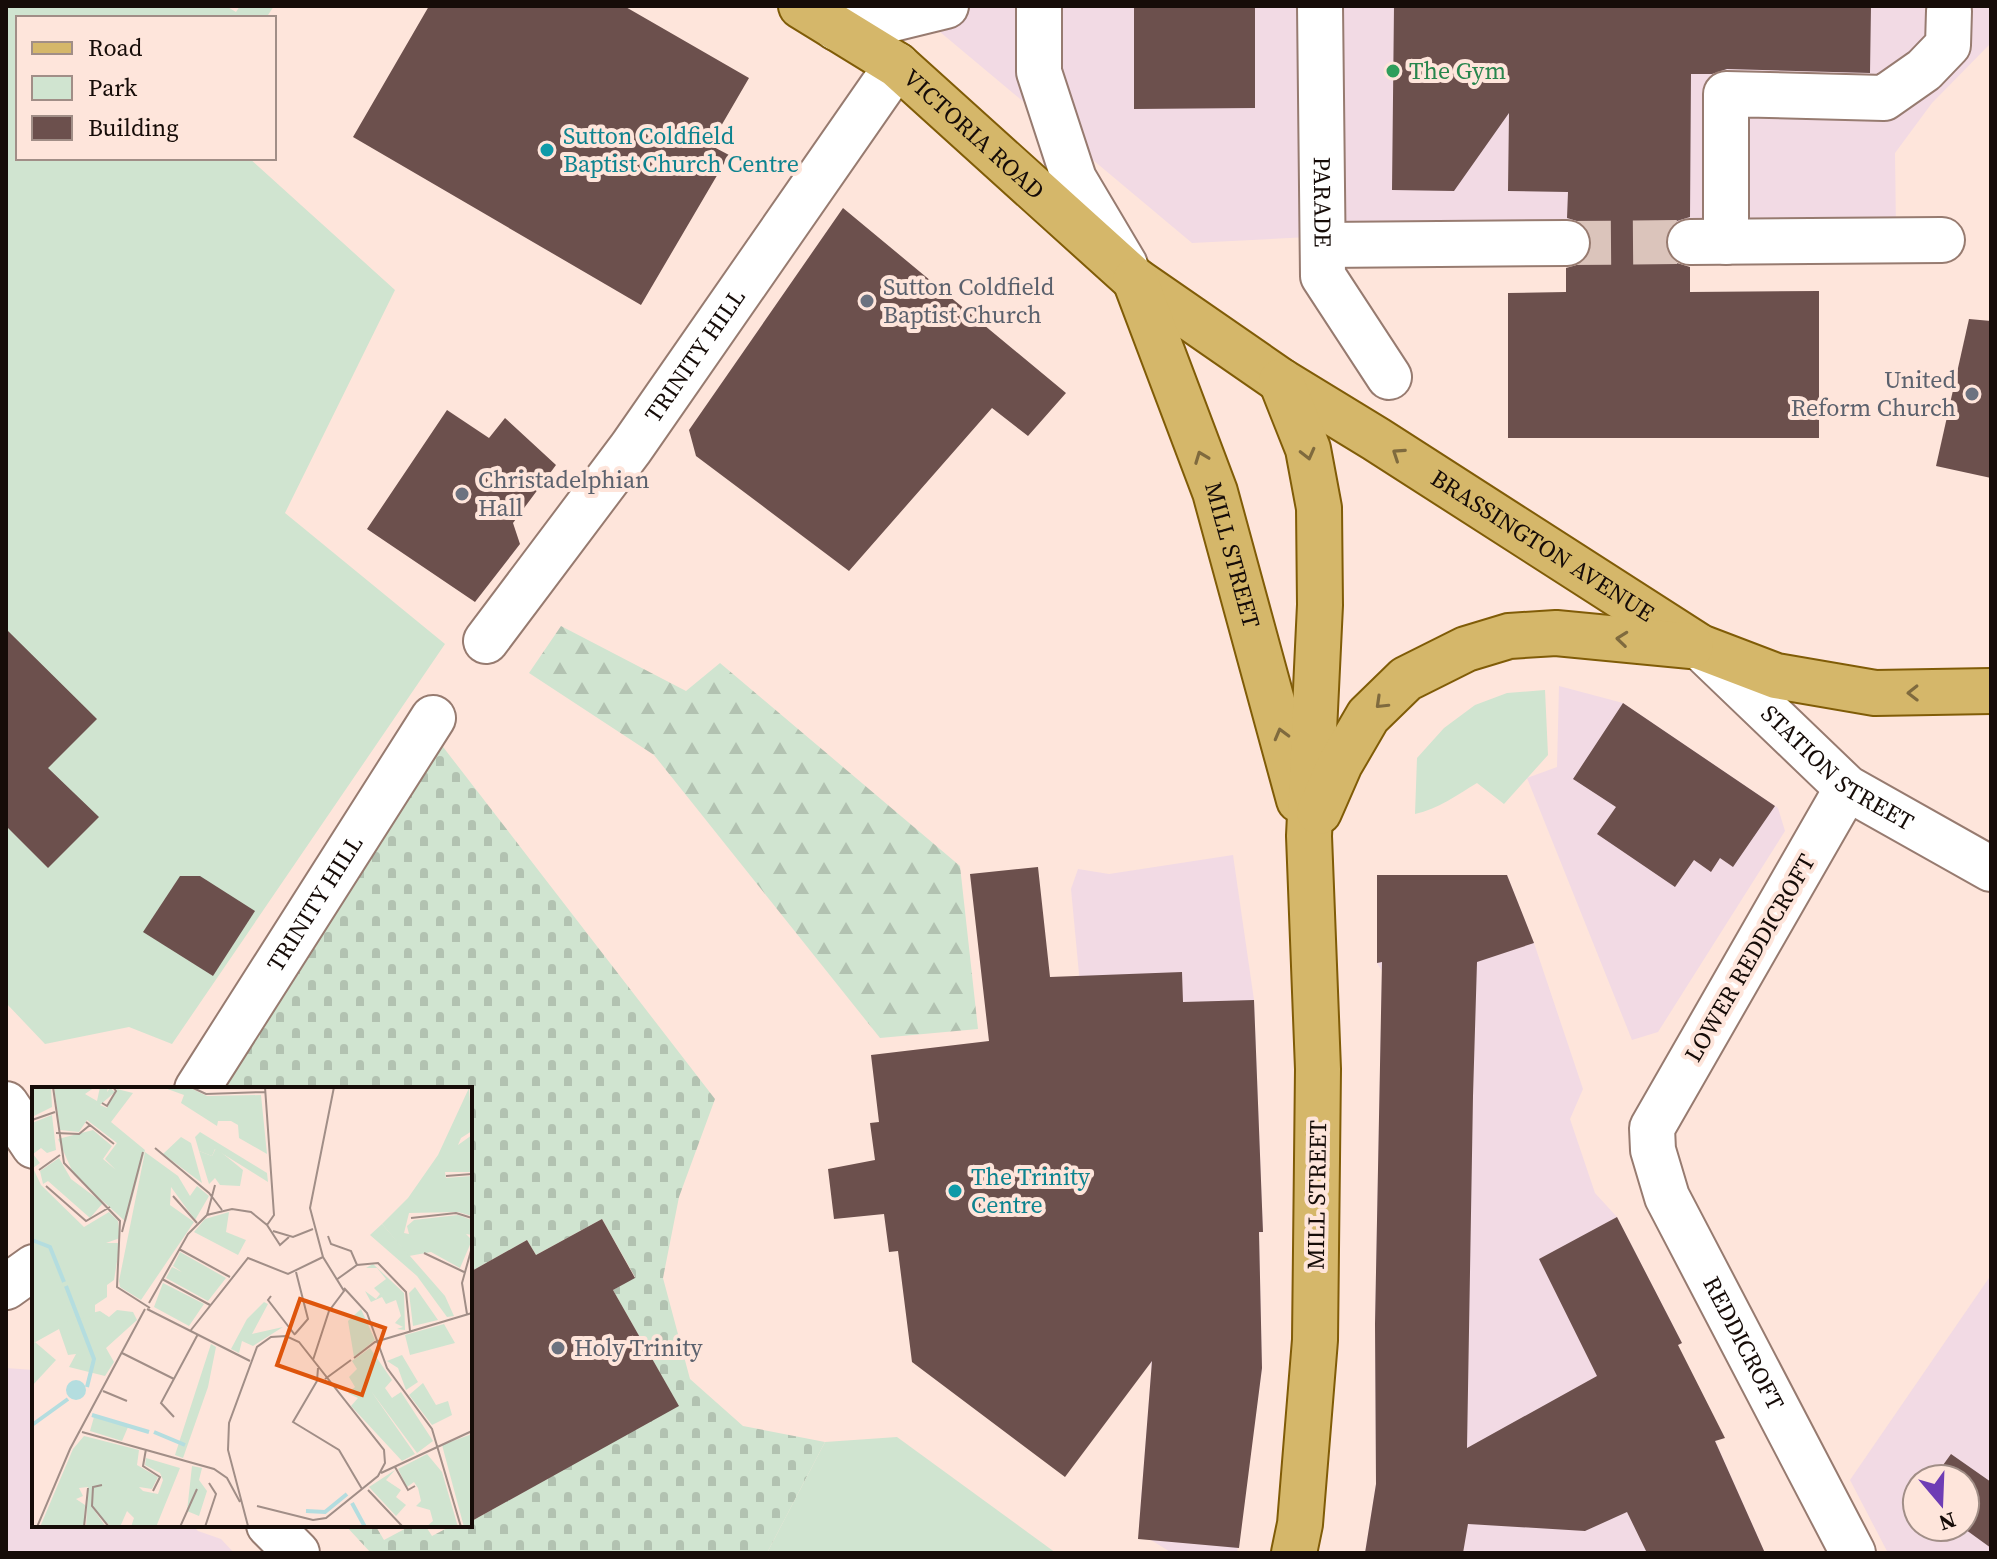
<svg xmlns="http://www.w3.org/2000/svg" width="1997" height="1559" font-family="'Source Serif 4',serif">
  <defs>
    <pattern id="forest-firs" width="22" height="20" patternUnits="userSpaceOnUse" patternTransform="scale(2)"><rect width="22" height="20" fill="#d0e4d0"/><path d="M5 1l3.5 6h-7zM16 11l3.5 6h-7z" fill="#b2c2b1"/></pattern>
    <pattern id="cemetery-stones" width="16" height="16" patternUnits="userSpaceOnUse" patternTransform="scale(2)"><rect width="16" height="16" fill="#d0e4d0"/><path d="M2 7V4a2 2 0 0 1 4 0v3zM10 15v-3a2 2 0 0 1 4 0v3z" fill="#b2c2b1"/></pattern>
  </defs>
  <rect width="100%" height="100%" fill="#fee5db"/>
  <g fill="#f2dae4" fill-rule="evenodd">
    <path d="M909,6H1991V43L1932,103L1895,153L1896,230L1387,233L1192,243Z"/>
    <path d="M1559,686L1623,703L1778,808L1785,831L1658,1032L1632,1040L1527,778L1557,767Z"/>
    <path d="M1233,855L1254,1000L1263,1232L1259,1233L1262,1368L1237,1553H1172L1151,1540L1139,1526L1151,1374L1147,1271L1086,1048L1071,889L1078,869L1109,874Z"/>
    <path d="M1381,875H1507L1534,943L1583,1089L1570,1119L1595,1193L1617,1217L1682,1343L1674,1347L1765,1553H1365L1376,1484L1375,1324L1382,971L1377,963V886Z"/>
    <path d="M1991,1275V1553H1888L1850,1480ZM1917,1479H1965V1527H1917Z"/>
    <path d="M6,1368L34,1370V1525H192L198,1531L221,1539L234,1553H6Z"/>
  </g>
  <path fill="url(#forest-firs)" d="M561,626L686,691L720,663L960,866L978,1029L880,1038L654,755L529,673Z"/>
  <path fill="url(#cemetery-stones)" d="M440,743L715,1099L679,1197L663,1278L690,1379L743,1426L825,1442L767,1553H371L345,1525H375L384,1540L412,1525H425L432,1536L453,1525H470V1522L678,1405L613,1290L635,1277L602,1219L536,1255L527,1240L470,1272V1089H223Z"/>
  <g fill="#d0e4d0">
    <path d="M6,6H226L236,12L240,6H274L266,18H18V158H249L395,290L285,513L445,644L172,1044L129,1027L45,1044L6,1003Z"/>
    <path d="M1545,690L1548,755L1504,804L1477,783C1457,795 1438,809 1415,814L1417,758L1444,728L1475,705L1507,693Z"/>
    <path d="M897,1437L1056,1553H767L825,1442Z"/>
  </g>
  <g fill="#6c504d">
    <path d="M429,6H624L749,78L710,145L729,155L641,305L353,137Z"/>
    <path d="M1134,6H1255V108L1134,109Z"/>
    <path d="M1394,6H1871L1870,73L1727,69L1712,74H1691L1690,217L1677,221L1669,229L1665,241L1669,255L1677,263L1690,267V292L1819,291V438H1508V293L1566,292V268L1580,264L1589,255L1592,242L1589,231L1580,222L1567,218L1568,192L1508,191L1509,113L1454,191L1392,190Z"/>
    <path d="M843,208L1066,393L1028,436L992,408L849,571L696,456L689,430Z"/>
    <path d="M1969,319L1991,321V478L1936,466Z"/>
    <path d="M447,410L489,438L505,418L556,465L513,523L520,544L475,602L367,529Z"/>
    <path d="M6,629L97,719L48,768L99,817L48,868L6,826Z"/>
    <path d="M1623,703L1775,806L1733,867L1720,858L1711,872L1694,860L1675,887L1597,834L1616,807L1573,779Z"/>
    <path d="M1038,867L1050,977L1182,972L1183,1002L1254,1000L1263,1232H1259L1262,1368L1239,1548L1138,1539L1152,1361L1065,1477L912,1362L898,1251L889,1252L884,1214L834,1219L828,1169L875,1160L870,1123L879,1122L871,1055L989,1041L970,874Z"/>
    <path d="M1377,875H1507L1534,943L1477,962L1473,1096L1467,1448L1597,1376L1539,1259L1617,1217L1682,1343L1678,1345L1725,1438L1715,1441L1765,1553H1647L1627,1512L1585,1531L1468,1524L1463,1553H1365L1376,1484L1375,1324L1382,962L1377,963Z"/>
    <path d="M180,876H200L255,911L213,976L143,932Z"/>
    <path d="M602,1219L635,1278L613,1290L679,1406L470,1522V1272L527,1240L536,1255Z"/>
    <path d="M1951,1454L1991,1482V1548L1962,1527H1965V1479H1933Z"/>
  </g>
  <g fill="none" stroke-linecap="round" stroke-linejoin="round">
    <path stroke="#dbc4bb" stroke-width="44" stroke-dasharray="44 22" stroke-linecap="butt" d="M1567,243L1690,242"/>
    <g stroke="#977b70" stroke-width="48">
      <g id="street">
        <path d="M1039,6V72L1074,179L1125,265"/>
        <path id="s1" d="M1320,6L1323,276L1389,377"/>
        <path d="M836,28L897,18L946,6"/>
        <path d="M1690,242L1942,240"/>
        <path d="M1726,242V94L1884,98L1924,70L1948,45L1949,11"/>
        <path d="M1323,245L1567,243"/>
        <path id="s2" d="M486,641L631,448L897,65"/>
        <path id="s3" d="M1700,647L1847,788L1991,869"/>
        <path id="s4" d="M1847,788L1652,1128L1653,1150L1667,1197L1853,1553"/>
        <path id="s5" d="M197,1089L433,718"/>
      </g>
    </g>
    <g stroke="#977b70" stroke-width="48">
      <g id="secondary">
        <path d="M6,1104L34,1146"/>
        <path d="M6,1287L34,1267"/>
        <path d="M269,1525L297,1553"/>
      </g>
    </g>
    <g stroke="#805c07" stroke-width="48">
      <g id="primary">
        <path id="s6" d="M801,6L897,65L1135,280L1281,381L1376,439L1700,647L1776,676L1875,693L1991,691"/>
        <path id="s7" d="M1135,280L1215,492L1299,800"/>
        <path d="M1281,381L1308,449L1319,508L1320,605L1309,836L1318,1069L1315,1340L1300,1524L1294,1553"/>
        <path d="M1319,812L1340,764L1368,716L1406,679L1466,649L1509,636L1556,633L1691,646"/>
      </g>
    </g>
    <use href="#street" stroke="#fff" stroke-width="44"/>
    <use href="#secondary" stroke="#fff" stroke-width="44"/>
    <use href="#primary" stroke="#d5b76a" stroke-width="44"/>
  </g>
  <defs><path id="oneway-chevron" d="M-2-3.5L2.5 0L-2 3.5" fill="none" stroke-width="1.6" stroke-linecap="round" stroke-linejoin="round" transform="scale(2)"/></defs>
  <g stroke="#7f6a3e">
    <use href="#oneway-chevron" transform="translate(1308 454) rotate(76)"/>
    <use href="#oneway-chevron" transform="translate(1398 454) rotate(-146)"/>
    <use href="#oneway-chevron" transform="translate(1201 457) rotate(-111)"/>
    <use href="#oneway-chevron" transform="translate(1622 639) rotate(-174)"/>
    <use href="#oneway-chevron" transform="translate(1913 693) rotate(179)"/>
    <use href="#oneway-chevron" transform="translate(1381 703) rotate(136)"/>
    <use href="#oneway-chevron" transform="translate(1281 734) rotate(-105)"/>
  </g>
  <circle fill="#2e9e5b" stroke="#fee5db" stroke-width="3" cx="1393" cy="71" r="8"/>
  <g fill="#0f9aa8" stroke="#fee5db" stroke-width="3">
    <circle cx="547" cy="150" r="8"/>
    <circle cx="955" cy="1191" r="8"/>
  </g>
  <g fill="#6b7280" stroke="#fee5db" stroke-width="3">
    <circle cx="867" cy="301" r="8"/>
    <circle cx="1972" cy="394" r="8"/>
    <circle cx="462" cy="494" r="8"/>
    <circle cx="558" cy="1348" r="8"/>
  </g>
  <g text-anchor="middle" stroke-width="8" stroke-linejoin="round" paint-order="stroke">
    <g font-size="24" fill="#27864d" stroke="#fee5db" text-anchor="start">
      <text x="1409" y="79">The Gym</text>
    </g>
    <g font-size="24" fill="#160c08" stroke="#fee5db">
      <text dy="8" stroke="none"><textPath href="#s6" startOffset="216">VICTORIA ROAD</textPath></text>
      <text dy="8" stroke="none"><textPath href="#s1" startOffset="196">PARADE</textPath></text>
      <text dy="8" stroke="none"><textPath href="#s2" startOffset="354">TRINITY HILL</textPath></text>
      <text dy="8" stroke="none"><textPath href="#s6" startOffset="920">BRASSINGTON AVENUE</textPath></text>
      <text dy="8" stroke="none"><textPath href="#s7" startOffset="292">MILL STREET</textPath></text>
      <text dy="8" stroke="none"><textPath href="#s3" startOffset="184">STATION STREET</textPath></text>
      <text dy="8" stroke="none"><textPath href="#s5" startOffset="220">TRINITY HILL</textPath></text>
      <text transform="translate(1750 958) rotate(-60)" y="8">LOWER REDDICROFT</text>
      <text transform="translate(1317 1195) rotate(-89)" y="8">MILL STREET</text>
      <text dy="8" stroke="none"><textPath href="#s4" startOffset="628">REDDICROFT</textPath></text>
    </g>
    <g font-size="24" fill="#0d838f" stroke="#fee5db" text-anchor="start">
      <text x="563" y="144">Sutton Coldfield<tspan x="563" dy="28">Baptist Church Centre</tspan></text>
      <text x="971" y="1185">The Trinity<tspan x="971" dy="28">Centre</tspan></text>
    </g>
    <g font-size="24" fill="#5b616d" stroke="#fee5db" text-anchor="start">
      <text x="883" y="295">Sutton Coldfield<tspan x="883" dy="28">Baptist Church</tspan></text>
      <text x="1956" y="388" text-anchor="end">United<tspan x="1956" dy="28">Reform Church</tspan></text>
      <text x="478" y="488">Christadelphian<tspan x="478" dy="28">Hall</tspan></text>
      <text x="574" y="1356">Holy Trinity</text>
    </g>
  </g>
  <g transform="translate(32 1087)">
    <rect width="440" height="440" fill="#fee5db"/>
    <path d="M168,45L235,86L236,95L183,62L180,69L167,64L163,50ZM149,50L159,56L170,96L131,67ZM350,137L413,209L422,229L415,230L385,189L338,148ZM232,215L236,217L220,247L251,240L221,259L210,254L207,266L199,262L215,232ZM85,223L101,225L105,233L74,261L82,275L73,289L37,280L44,267L36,268L27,242L0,257V244L13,237L68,224L77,230ZM179,257L184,260L176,300L151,371L143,368Z" fill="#d0e4d0"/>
    <path d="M329,222L343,253L322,270L316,234Z" fill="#d0e4d0"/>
    <path d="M0,0H19L20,20L0,30ZM22,0H63L53,7L65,14L68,0H76L75,5L78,1L83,5L68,18L75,21L85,2L101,6L79,35L113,63L94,135L42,88L26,52L61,43L80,59L71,72L84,83L73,72L85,56L55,33L47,45L28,43ZM130,0H156L175,9L229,8L235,67L207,51L206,38L199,34H186L185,39L149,16L152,8ZM437,1L440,44L429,51L426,58L440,48V85H413L414,91L440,89V129L426,125L377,126L372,146L377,147L375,139L382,133L426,128L440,133V148L434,147L440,153L428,181L399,165L377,169L350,137L376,111L406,68ZM20,28L24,63L15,66L9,61L1,67L8,76L1,81L9,98L52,140L77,125L86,134L88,151L74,156H88L82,193L75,198V210L63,218V228L30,236L0,253V36ZM184,61L211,83L208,99L188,98L183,91L177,97L167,64L180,69ZM113,65L146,89L158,109L165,99L177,109L163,133L139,100L138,118L162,135L109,213L88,200L87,194ZM27,71L39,92L71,116L58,131L16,94L11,97L8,84ZM197,125L194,145L214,153L206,168L162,145L173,132ZM148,165L194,191L176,214L134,191L140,180L150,185L141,179ZM341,177L372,206L373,243L365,242L371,240L363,236L369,229L364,213L354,217L350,210L339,215L333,204L344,212L348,207L342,201L354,192L345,181H334ZM131,196L172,217L157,239L122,220ZM383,200L406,233L381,239L377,206ZM412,237L423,256L378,268L373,248ZM3,255L24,273L0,299V259ZM338,261L360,293L353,301L360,311L369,305L401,354L385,366L339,304L383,367L370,374L319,319L326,311L316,306L323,300L317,290L325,282L320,274ZM370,268L386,295L374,303L366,281L355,274ZM391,296L404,318L416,314L420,328L400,338L377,308ZM62,330L96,340L90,354L58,344ZM440,347V440H432L410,358ZM52,349L107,363L105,378L126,390L120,402L107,400L111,404L126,407L131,393L128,386L113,378L114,371L148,381L124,440H99L102,431L95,424L88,440H79L60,420L74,440H54L56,400L47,401L51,409L44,412L53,418L52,440H8L41,362ZM395,367L410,385L426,440H394L401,434L398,423L384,419L389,414L386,401L382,395L375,400L366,382ZM160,379L170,381L167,393L175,404L167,429L155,424ZM363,383L354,393L369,403L364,410L374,418L364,429L337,400Z" fill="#d0e4d0"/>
    <path d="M34 303a10 10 0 1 1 20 0a10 10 0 1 1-20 0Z" fill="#b4dddf"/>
    <path fill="none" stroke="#b4dddf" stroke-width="4" d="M0,153L18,160L32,195M34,199L62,272L55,300M60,328L117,345M0,338L36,312M122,345L153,358M320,416L333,440M274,424L293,425L315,407"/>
    <path fill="none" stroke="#a18e87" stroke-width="2" d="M21,0L32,76L88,134L85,200L118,221M159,0L174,7L233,5M233,0L242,128L235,138M70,16L75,19L84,4L81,0M0,33L23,25M54,35L82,57M24,46L47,47L58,38M123,61L177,106L190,123M7,83L28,68M414,89L440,87M14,99L54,134L78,120M141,109L165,136M175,128L183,98M379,131L424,126L440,131M241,144L261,150L281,142M90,145L111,65M296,149L299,157L319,164L325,178M147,162L198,190M392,166L432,185M130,192L178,218M304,193L325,178L346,176L374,205L378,244M312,201L335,226L355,281L400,342L429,440M239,209L236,213L263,248M117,216L156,147L175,128L200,122L219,125L235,138L248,158L257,150M115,222L218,274M435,227L430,196L440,160M159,243L216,171L256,187L291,170M263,247L276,232L264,185M90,266L142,292M322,271L343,255L440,226M281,273L297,224L312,204L291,170L278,121L302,0M286,281L285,294L261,335L307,363L330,402M293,292L319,273M71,304L95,314M142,330L129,316L166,247M50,345L182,382L195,391L208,415M114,362L111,379L128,390L121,404M363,380L376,403L383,399M349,386L440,344M70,398L61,400L60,419L77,440M336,403L371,440M216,439L196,363L197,336L225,260L239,250L254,249L267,255L352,363L353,376L346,389L294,431L281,433L225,419M5,440L38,362L113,222M52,440L56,401M148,440L165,402M173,440L184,407L177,396"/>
    <path fill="#de550c" fill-opacity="0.15" stroke="#de550c" stroke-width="4" d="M268,212L353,241L330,308L245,278Z"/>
    <rect width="440" height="440" fill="none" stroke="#160c08" stroke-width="4"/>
  </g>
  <rect width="1997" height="1559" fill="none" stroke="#160c08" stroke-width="16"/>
  <rect x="16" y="16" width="260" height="144" fill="#fee5db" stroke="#a18e87" stroke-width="2"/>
  <rect x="32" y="42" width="40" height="12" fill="#d5b76a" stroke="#a18e87" stroke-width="2"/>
  <text x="88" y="56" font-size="24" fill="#160c08">Road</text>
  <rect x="32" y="76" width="40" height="24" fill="#d0e4d0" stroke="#a18e87" stroke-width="2"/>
  <text x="88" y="96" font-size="24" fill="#160c08">Park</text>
  <rect x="32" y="116" width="40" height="24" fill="#6c504d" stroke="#a18e87" stroke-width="2"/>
  <text x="88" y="136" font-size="24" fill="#160c08">Building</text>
  <g transform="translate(1941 1503) rotate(161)"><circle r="38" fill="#fee5db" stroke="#a18e87" stroke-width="2"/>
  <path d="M0-6L14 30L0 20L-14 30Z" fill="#6e3db5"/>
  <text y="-12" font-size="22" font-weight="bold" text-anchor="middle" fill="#160c08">N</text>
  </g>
</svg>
